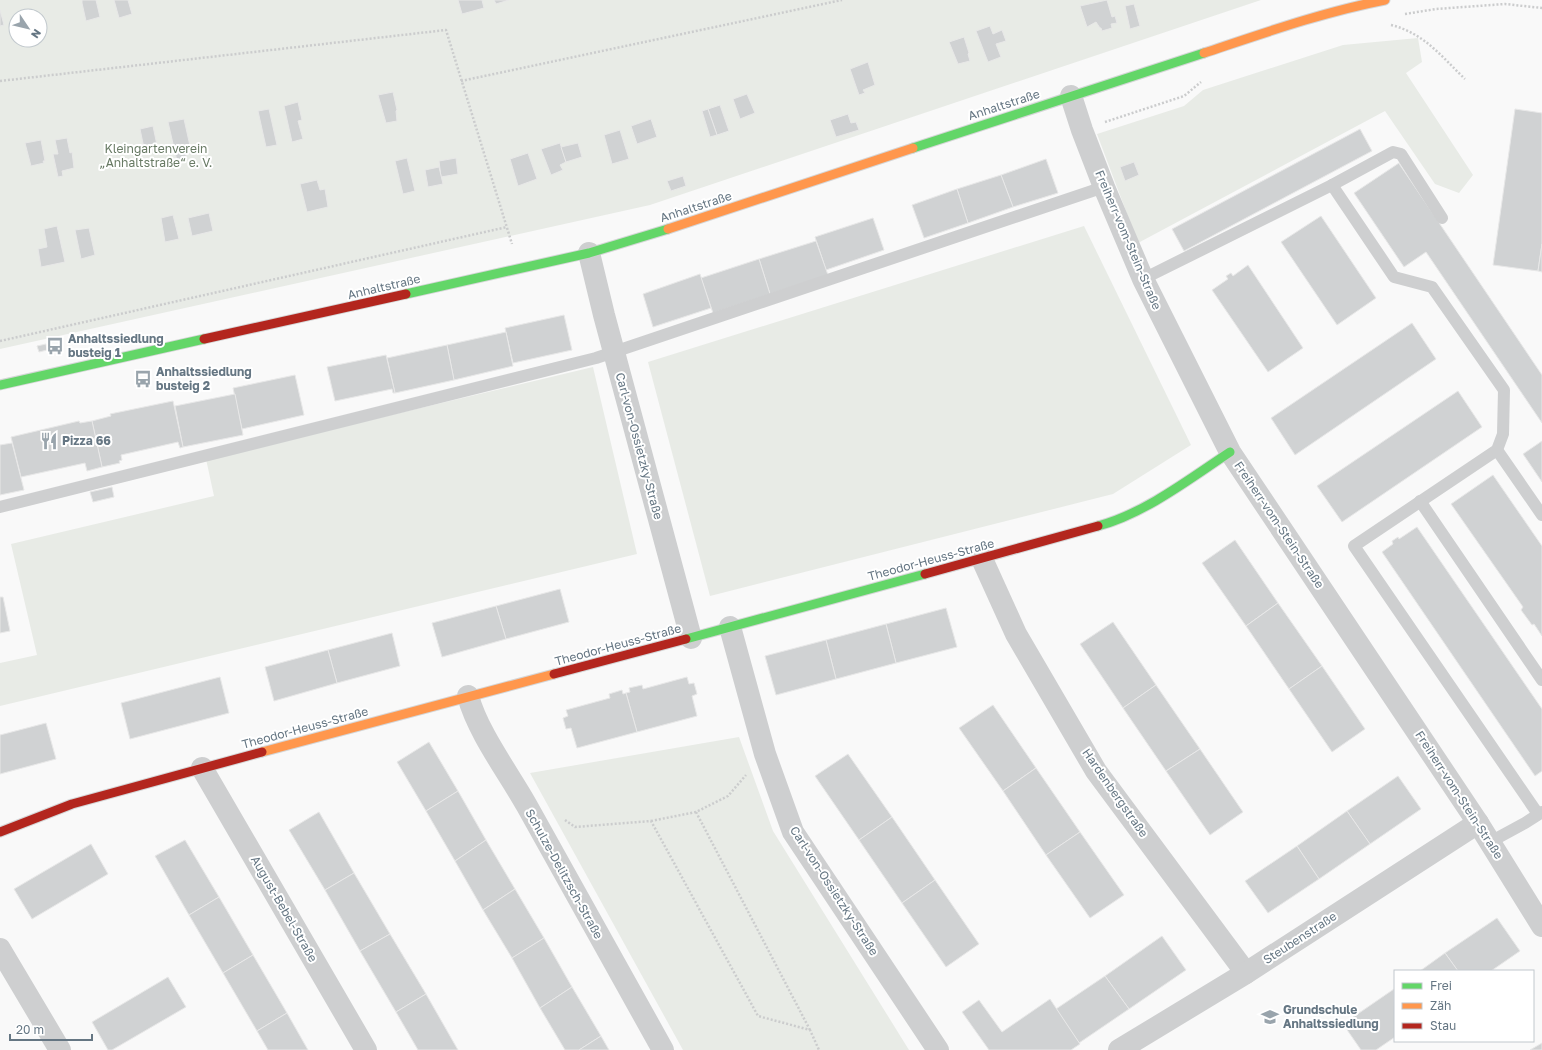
<svg xmlns="http://www.w3.org/2000/svg" width="1542" height="1050" font-family="'Golos Text',sans-serif">
  <rect width="100%" height="100%" fill="#f9f9f9"/>
  <g fill="#e8ebe6" fill-rule="evenodd">
    <path d="M0,0H1261L650,205L0,349ZM16,16H40V40H16Z"/>
    <path d="M1418,38L1422,62L1406,73L1473,175L1459,193L1435,184L1385,111L1138,243L1097,134L1184,106L1203,90L1343,45Z"/>
    <path d="M1084,226L1191,445L1113,494L710,596L648,362Z"/>
    <path d="M593,367L637,554L0,706V663L37,655L11,544L214,496L206,459Z"/>
    <path d="M739,737L773,831L909,1050H683L530,773Z"/>
  </g>
  <g fill="#d0d2d3" stroke="#e8e8e8">
    <path d="M82,0H96L100,17L86,21L82,3Z"/>
    <path d="M114,0H128L132,14L119,18Z"/>
    <path d="M458,0H482L484,8L462,14Z"/>
    <path d="M494,0H509L496,4Z"/>
    <path d="M1107,0L1112,17L1115,16L1117,23L1111,24L1112,28L1102,31L1101,28H1100L1096,22L1087,27L1080,6Z"/>
    <path d="M1134,4L1140,26L1130,29L1125,6Z"/>
    <path d="M0,10L4,25L0,26Z"/>
    <path d="M990,26L993,34L1002,30L1006,41L996,44L1001,57L988,62L976,31Z"/>
    <path d="M964,37L969,53L968,54L970,61L958,64L949,42Z"/>
    <path d="M868,62L875,85L863,90L865,93L859,95L850,69Z"/>
    <path d="M393,92L397,110L396,111L397,121L386,123L378,95Z"/>
    <path d="M747,94L755,113L740,119L733,99Z"/>
    <path d="M298,102L302,120L298,121L303,139L292,142L284,106Z"/>
    <path d="M720,105L729,131L717,135L708,109Z"/>
    <path d="M269,109L277,145L266,147L258,111Z"/>
    <path d="M708,109L717,135L710,137L702,111Z"/>
    <path d="M1515,109L1542,113V244L1538,271L1493,265Z"/>
    <path d="M848,114L851,123L856,122L859,130L836,137L830,120Z"/>
    <path d="M184,119L190,146L184,148L187,159L177,161L168,122Z"/>
    <path d="M651,119L657,137L637,144L631,126Z"/>
    <path d="M153,126L158,150L145,153L140,129Z"/>
    <path d="M1360,129L1372,151L1184,251L1172,229Z"/>
    <path d="M620,130L629,159L612,164L604,135Z"/>
    <path d="M67,138L70,153L72,152L74,168L62,171L63,176L58,177L53,154H58L55,140Z"/>
    <path d="M41,140L45,161H43L44,163L31,166L25,143Z"/>
    <path d="M560,143L566,162L560,165L563,170L551,175L541,149Z"/>
    <path d="M578,143L582,157L566,162L561,147Z"/>
    <path d="M528,153L537,179L518,186L510,159Z"/>
    <path d="M407,158L415,191L403,194L395,161Z"/>
    <path d="M456,158L458,174L441,177L439,161Z"/>
    <path d="M1046,159L1058,193L1013,207L1001,175Z"/>
    <path d="M1134,162L1139,175L1125,181L1120,167Z"/>
    <path d="M1399,163L1400,165L1542,375V423L1426,252L1404,267L1354,193Z"/>
    <path d="M439,167L443,184L428,187L425,170Z"/>
    <path d="M1001,175L1013,207L968,223L957,189Z"/>
    <path d="M683,176L686,186L671,191L667,181Z"/>
    <path d="M317,180L320,190L325,189L328,207L307,212L300,184Z"/>
    <path d="M957,189L968,223L924,238L912,205Z"/>
    <path d="M209,213L213,231L192,236L188,218Z"/>
    <path d="M173,215L179,239L165,242L161,218Z"/>
    <path d="M1321,216L1376,298L1337,325L1281,242Z"/>
    <path d="M873,218L884,250L826,270L815,237Z"/>
    <path d="M57,226L65,262L41,267L38,249L47,247L44,229Z"/>
    <path d="M89,228L95,255L81,259L75,230Z"/>
    <path d="M816,241L828,275L770,294L759,259Z"/>
    <path d="M1542,244V272L1538,271Z"/>
    <path d="M759,259L770,294L713,313L701,278Z"/>
    <path d="M1248,265L1303,348L1268,372L1212,290L1228,279L1226,276L1231,273L1233,276Z"/>
    <path d="M700,274L711,308L653,327L643,294Z"/>
    <path d="M564,315L572,350L513,363L505,328Z"/>
    <path d="M1412,323L1436,359L1295,455L1271,418Z"/>
    <path d="M506,332L513,366L454,380L447,345Z"/>
    <path d="M46,344L47,350L39,352L37,346Z"/>
    <path d="M447,345L454,380L395,393L387,358Z"/>
    <path d="M386,355L395,393H393L392,389L335,401L327,367Z"/>
    <path d="M295,375L304,415L242,429L233,388Z"/>
    <path d="M1458,391L1482,427L1342,522L1317,486Z"/>
    <path d="M235,394L243,435L183,447L175,406Z"/>
    <path d="M173,401L183,447L180,448L178,442L121,455L122,460L119,461L120,463L102,467L92,421L111,416L110,414Z"/>
    <path d="M79,421L80,423L92,421L102,467L87,471L85,463L21,477L11,437Z"/>
    <path d="M1542,441V482L1523,454Z"/>
    <path d="M12,443L24,490L0,495V445Z"/>
    <path d="M1493,475L1542,546V636L1534,624L1532,625L1521,610L1523,607L1451,504Z"/>
    <path d="M112,487L114,497L93,502L90,492Z"/>
    <path d="M1417,527L1542,709V771L1535,776L1382,552L1393,544L1392,541L1398,537L1399,539Z"/>
    <path d="M1235,540L1278,603L1246,626L1202,563Z"/>
    <path d="M560,589L569,622L506,639L496,606Z"/>
    <path d="M0,597H3L10,631L0,633Z"/>
    <path d="M1278,603L1322,666L1289,689L1246,626Z"/>
    <path d="M496,606L506,639L442,657L432,623Z"/>
    <path d="M946,608L957,647L896,663L886,624Z"/>
    <path d="M1113,622L1156,685L1123,708L1080,644Z"/>
    <path d="M886,624L896,663L836,679L826,640Z"/>
    <path d="M392,633L400,666L337,683L328,650Z"/>
    <path d="M826,640L836,679L776,695L765,656Z"/>
    <path d="M328,650L337,683L274,701L265,667Z"/>
    <path d="M1322,666L1365,729L1332,752L1289,689Z"/>
    <path d="M220,677L229,713L130,739L121,703Z"/>
    <path d="M687,677L689,684L694,683L697,694L692,696L697,716L637,732L626,693L630,692L629,688L642,685L643,689Z"/>
    <path d="M1156,685L1200,749L1166,771L1123,708Z"/>
    <path d="M622,690L623,694L626,693L637,732L577,748L571,728L566,729L563,718L568,716L566,710L610,698L609,694Z"/>
    <path d="M993,705L1036,768L1003,791L959,728Z"/>
    <path d="M46,723L56,759L0,774V735Z"/>
    <path d="M429,742L458,791L426,811L397,762Z"/>
    <path d="M1200,749L1243,812L1210,835L1166,771Z"/>
    <path d="M848,754L892,817L859,840L815,776Z"/>
    <path d="M1036,768L1080,832L1046,855L1003,791Z"/>
    <path d="M1398,776L1421,809L1370,844L1347,811Z"/>
    <path d="M458,791L486,840L455,861L426,811Z"/>
    <path d="M1347,811L1370,844L1319,879L1297,846Z"/>
    <path d="M319,812L354,873L325,890L289,830Z"/>
    <path d="M892,817L935,880L902,903L859,840Z"/>
    <path d="M1080,832L1124,895L1090,918L1046,855Z"/>
    <path d="M185,840L219,897L189,915L155,856Z"/>
    <path d="M486,840L515,889L483,910L455,861Z"/>
    <path d="M91,844L108,874L32,919L14,889Z"/>
    <path d="M1297,846L1319,879L1268,913L1245,881Z"/>
    <path d="M354,873L390,934L360,951L325,890Z"/>
    <path d="M935,880L979,944L946,967L902,903Z"/>
    <path d="M515,889L544,938L512,958L483,910Z"/>
    <path d="M219,897L253,955L223,973L189,915Z"/>
    <path d="M1497,918L1520,951L1491,971H1458L1445,953Z"/>
    <path d="M390,934L426,994L396,1012L360,951Z"/>
    <path d="M1162,936L1186,970L1129,1009L1105,976Z"/>
    <path d="M544,938L572,987L540,1008L512,958Z"/>
    <path d="M1445,953L1458,971H1420Z"/>
    <path d="M253,955L287,1013L257,1031L223,973Z"/>
    <path d="M1105,976L1129,1009L1079,1043L1056,1009Z"/>
    <path d="M168,977L186,1007L112,1050H108L92,1022Z"/>
    <path d="M572,987L601,1036L579,1050H565L540,1008Z"/>
    <path d="M1394,989L1395,1037L1376,1050H1361L1343,1024Z"/>
    <path d="M426,994L458,1050H418L396,1012Z"/>
    <path d="M1050,999L1080,1044L1071,1050H989L962,1012L979,1000L1002,1032Z"/>
    <path d="M287,1013L308,1050H268L257,1031Z"/>
    <path d="M601,1036L609,1050H579Z"/>
    <path d="M1542,1043V1050H1530Z"/>
  </g>
  <g fill="none" stroke-linecap="round" stroke-linejoin="round">
    <g stroke="#d5d6d7" stroke-width="11">
      <g id="fast">
        <path d="M913,148L1204,53"/>
        <path d="M406,294L589,253L668,229"/>
        <path d="M0,385L204,339"/>
        <path d="M1098,526C1144,514 1191,478 1230,452"/>
        <path d="M686,639L925,574"/>
      </g>
    </g>
    <g stroke="#d5d6d7" stroke-width="11">
      <g id="slow">
        <path d="M1204,53C1264,33 1323,12 1385,0"/>
        <path d="M668,229L913,148"/>
        <path d="M262,752L554,674"/>
      </g>
    </g>
    <g stroke="#d5d6d7" stroke-width="11">
      <g id="jam">
        <path d="M204,339L406,294"/>
        <path d="M925,574L1098,526"/>
        <path d="M554,674L686,639"/>
        <path d="M0,832L72,804L262,752"/>
      </g>
    </g>
    <g stroke="#cbcccd" stroke-width="2.5" stroke-dasharray="2 2" stroke-linecap="butt">
      <path d="M1405,14L1436,9L1505,4L1542,8"/>
      <path d="M1391,25C1424,33 1442,57 1465,79"/>
      <path d="M0,81L446,30L512,244"/>
      <path d="M461,81L842,0"/>
      <path d="M1105,122L1184,96L1201,82"/>
      <path d="M0,341L507,227"/>
      <path d="M696,812L810,1030"/>
      <path d="M565,820L575,827L651,821L758,1016L810,1030L819,1050"/>
      <path d="M651,821L696,812L728,796L746,775"/>
    </g>
    <g stroke="#cecfd0" stroke-width="12">
      <path d="M1332,185L1394,277L1432,287L1504,390L1503,434L1497,450L1354,546L1538,814"/>
      <path d="M1143,279L1332,185L1393,152L1401,154L1442,218"/>
      <path d="M1497,450L1542,515"/>
      <path d="M1420,501L1542,680"/>
      <path d="M0,507L596,358L1104,187"/>
      <path d="M1490,842L1525,823L1542,812"/>
    </g>
    <g stroke="#cecfd0" stroke-width="22">
      <path d="M1071,96L1082,130L1104,187L1143,279L1230,452L1478,823L1542,926"/>
      <path d="M589,253L604,315L691,638"/>
      <path d="M982,559L1016,634L1096,771L1246,973"/>
      <path d="M730,627L765,754L793,832L938,1050"/>
      <path d="M468,696C478,733 508,772 527,806C572,887 618,969 663,1050"/>
      <path d="M202,768L366,1050"/>
      <path d="M0,949L60,1050"/>
      <path d="M1119,1050L1246,973L1478,823"/>
    </g>
    <use href="#fast" stroke="#63d668" stroke-width="9"/>
    <use href="#slow" stroke="#ff974d" stroke-width="9"/>
    <use href="#jam" stroke="#b3261e" stroke-width="9"/>
  </g>
  <defs>
    <g id="bus-bare" transform="scale(1.38)"><path d="M-5-6H5V4H4V6H2V4H-2V6H-4V4H-5ZM-3.5-4V0h7V-4ZM-3.5 1.2v1.5H-2V1.2ZM2 1.2v1.5H3.5V1.2Z" fill="#99a4ac" stroke="#fff" stroke-width="2.5" paint-order="stroke"/></g>
    <g id="restaurant-bare" transform="scale(1.38)"><path d="M-5-6h1v4h1v-4h1v4h1v-4h1v5L-1.5 .5V6h-2V.5L-5-1ZM5-6V6H3V1.5H1.5Q1.5-4 5-6Z" fill="#99a4ac" stroke="#fff" stroke-width="2.5" paint-order="stroke"/></g>
    <g id="school-bare" transform="scale(1.38)"><path d="M0-5L7-2L0 1L-7-2ZM-4 1L0 2.5L4 1V4Q0 6-4 4Z" fill="#99a4ac" stroke="#fff" stroke-width="2.5" paint-order="stroke"/></g>
  </defs>
  <g fill-rule="evenodd">
    <use href="#bus-bare" x="55" y="346"/>
    <use href="#bus-bare" x="143" y="379"/>
    <use href="#restaurant-bare" x="49" y="441"/>
    <use href="#school-bare" x="1270" y="1017"/>
  </g>
  <g text-anchor="middle" stroke-width="4" stroke-linejoin="round" paint-order="stroke">
    <g font-size="12" fill="#657683" stroke="#fff">
      <text transform="translate(1004 105) rotate(-18)" y="4">Anhaltstraße</text>
      <text transform="translate(696 207) rotate(-18)" y="4">Anhaltstraße</text>
      <text transform="translate(1128 240) rotate(67)" y="4">Freiherr-vom-Stein-Straße</text>
      <text transform="translate(384 287) rotate(-13)" y="4">Anhaltstraße</text>
      <text transform="translate(639 446) rotate(75)" y="4">Carl-von-Ossietzky-Straße</text>
      <text transform="translate(1279 525) rotate(56)" y="4">Freiherr-vom-Stein-Straße</text>
      <text transform="translate(931 560) rotate(-15)" y="4">Theodor-Heuss-Straße</text>
      <text transform="translate(618 645) rotate(-15)" y="4">Theodor-Heuss-Straße</text>
      <text transform="translate(305 728) rotate(-15)" y="4">Theodor-Heuss-Straße</text>
      <text transform="translate(1115 793) rotate(55)" y="4">Hardenbergstraße</text>
      <text transform="translate(1459 795) rotate(57)" y="4">Freiherr-vom-Stein-Straße</text>
      <text transform="translate(564 874) rotate(61)" y="4">Schulze-Delitzsch-Straße</text>
      <text transform="translate(834 891) rotate(57)" y="4">Carl-von-Ossietzky-Straße</text>
      <text transform="translate(284 909) rotate(60)" y="4">August-Bebel-Straße</text>
      <text transform="translate(1300 938) rotate(-33)" y="4">Steubenstraße</text>
    </g>
    <g font-size="12" fill="#687a64" stroke="#fff">
      <text x="156" y="153">Kleingartenverein<tspan x="156" dy="14">„Anhaltstraße“ e. V.</tspan></text>
    </g>
    <g font-size="12" font-weight="bold" fill="#657683" stroke="#fff" text-anchor="start">
      <text x="68" y="343">Anhaltssiedlung<tspan x="68" dy="14">busteig 1</tspan></text>
      <text x="156" y="376">Anhaltssiedlung<tspan x="156" dy="14">busteig 2</tspan></text>
      <text x="62" y="445">Pizza 66</text>
      <text x="1283" y="1014">Grundschule<tspan x="1283" dy="14">Anhaltssiedlung</tspan></text>
    </g>
  </g>
  <rect x="1394" y="970" width="140" height="72" fill="#ffffff" stroke="#c1c8cd"/>
  <rect x="1402" y="983" width="20" height="6" fill="#63d668" stroke="#c1c8cd"/>
  <text x="1430" y="990" font-size="12" fill="#657683">Frei</text>
  <rect x="1402" y="1003" width="20" height="6" fill="#ff974d" stroke="#c1c8cd"/>
  <text x="1430" y="1010" font-size="12" fill="#657683">Zäh</text>
  <rect x="1402" y="1023" width="20" height="6" fill="#b3261e" stroke="#c1c8cd"/>
  <text x="1430" y="1030" font-size="12" fill="#657683">Stau</text>
  <g transform="translate(28 28) rotate(125)"><circle r="19" fill="#ffffff" stroke="#c1c8cd"/>
  <path d="M0-3L7 15L0 10L-7 15Z" fill="#99a4ac"/>
  <text y="-6" font-size="11" font-weight="bold" text-anchor="middle" fill="#657683">N</text>
  </g>
  <path d="M10 1034v6h82v-6" fill="none" stroke="#657683" stroke-width="2"/>
  <text x="16" y="1034" font-size="12" fill="#657683" stroke="#ffffff" stroke-width="3" paint-order="stroke">20 m</text>
</svg>
